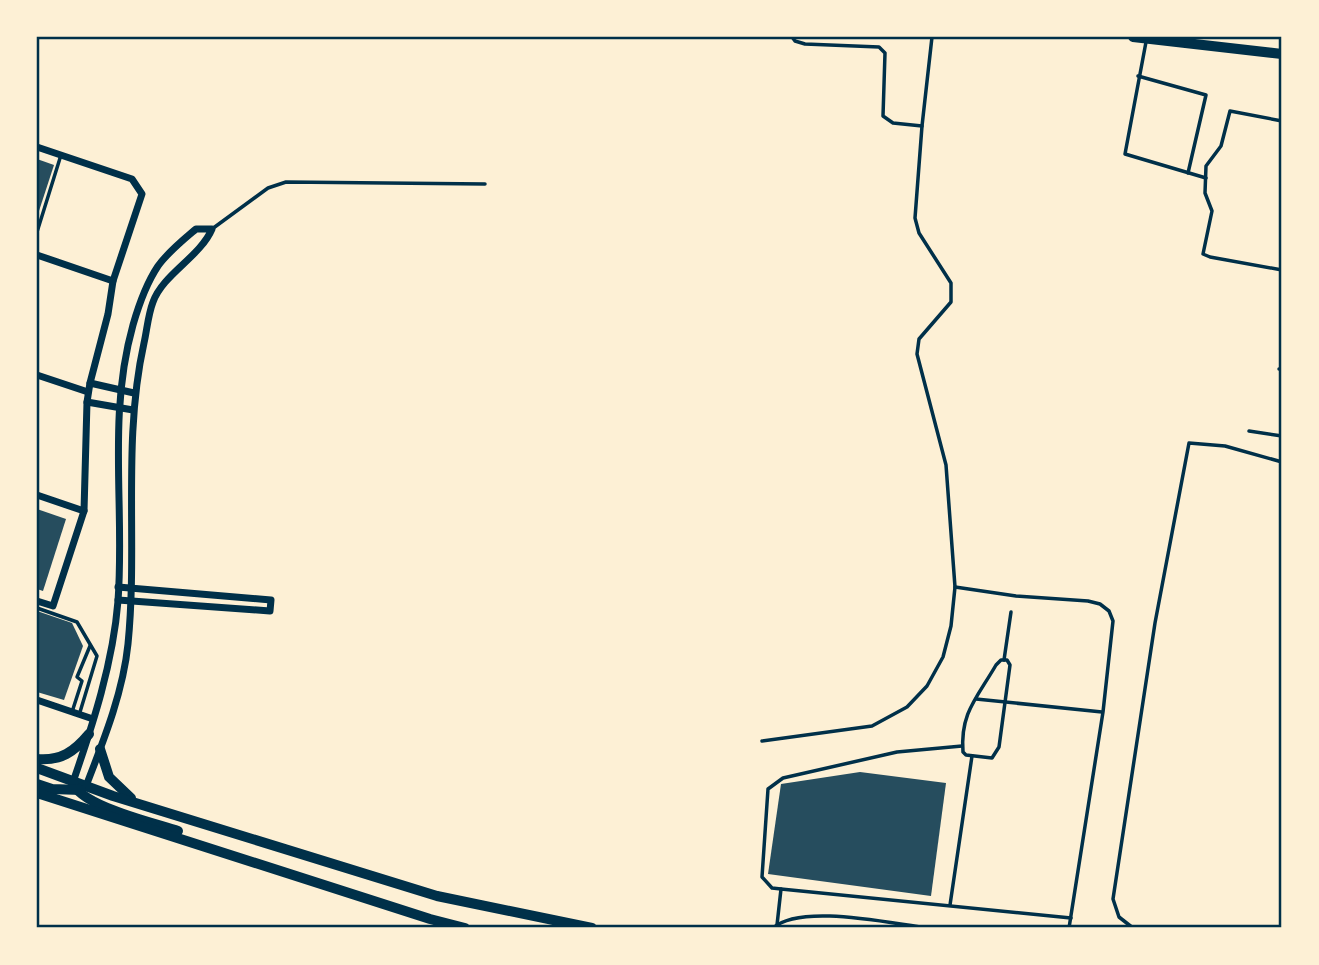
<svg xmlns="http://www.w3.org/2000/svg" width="1319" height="965" font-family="'Alegreya Sans',sans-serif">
  <rect width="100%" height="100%" fill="#fdf0d5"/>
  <g fill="#264d5e">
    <path d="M37,159L54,165L37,217Z"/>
    <path d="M37,509L66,519L43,591L37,589Z"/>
    <path d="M37,611L72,623L83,646L64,700L37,692Z"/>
    <path d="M860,772L946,783L931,896L768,874L781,784Z"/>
  </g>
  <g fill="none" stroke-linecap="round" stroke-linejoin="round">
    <g stroke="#003049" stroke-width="3.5">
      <path d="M792,37L795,41L805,44L879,47L885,53L883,116L893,123L922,126"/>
      <path d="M1146,42L1125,154L1206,178"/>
      <path d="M1138,76L1206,95L1188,173"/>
      <path d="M1282,121L1230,111L1221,146L1206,166L1205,193L1212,211L1203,254L1210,257L1282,270"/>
      <path d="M212,229L268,188L286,182L485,184"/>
      <path d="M37,232L61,155"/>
      <path d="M1279,369H1282"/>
      <path d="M1249,431L1282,436"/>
      <path d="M955,587L1016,596L1088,601L1100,604L1109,611L1113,621L1103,712L1069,928"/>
      <path d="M37,608L77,622L97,656L80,712"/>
      <path d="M1001,660H1007L1010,665L999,747L992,758L966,755L963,752C960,713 977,698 996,665Z"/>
      <path d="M1004,660L1011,612"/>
      <path d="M976,699L1102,712"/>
      <path d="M72,712L82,681L77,677L90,646"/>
      <path d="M762,741L872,726L907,707L927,686L943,657L951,626L955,587L946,465L917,354L919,339L951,302V283L919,233L915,218L922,126L932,37"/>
      <path d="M781,889L772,888L762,877L768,789L783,778L897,752L962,746"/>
      <path d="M950,905L972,756"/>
      <path d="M777,925L781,889L1071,918"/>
      <path d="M773,928C801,903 892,924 929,928"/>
      <path d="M1133,928L1119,917L1113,899L1155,623L1189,443L1225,446L1282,462"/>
    </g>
    <g stroke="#003049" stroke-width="7">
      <path d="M37,147L132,179L142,194L113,281L108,314L90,383L87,402L84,511L53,606L37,601"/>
      <path d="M37,255L113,281"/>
      <path d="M37,375L88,392"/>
      <path d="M90,383L134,393"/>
      <path d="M87,402L133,410"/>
      <path d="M37,495L84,511"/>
      <path d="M118,600L270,611L271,600L118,587"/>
      <path d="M37,700L93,719"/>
      <path d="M73,782C93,724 113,663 118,601C125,508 107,417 133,325C139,304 146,284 158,266C168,252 183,240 196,229H212C200,257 163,274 153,302C148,315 147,330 144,343C122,442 138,544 128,644C123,693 103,742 86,786"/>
    </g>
    <g stroke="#003049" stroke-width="10">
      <path d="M1133,37L1282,54"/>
      <path d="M100,749L109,777L131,798"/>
      <path d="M37,759C61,761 74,752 89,734"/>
      <path d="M37,768L113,796L437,896L592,928"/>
      <path d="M73,782C79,806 154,823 178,831"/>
      <path d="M37,784L52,789L81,790"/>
      <path d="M37,793L430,919L465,928"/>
    </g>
  </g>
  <rect width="1319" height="965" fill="none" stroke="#fdf0d5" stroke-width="77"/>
  <rect x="38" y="38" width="1242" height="888" fill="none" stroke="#003049" stroke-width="2.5"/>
</svg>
